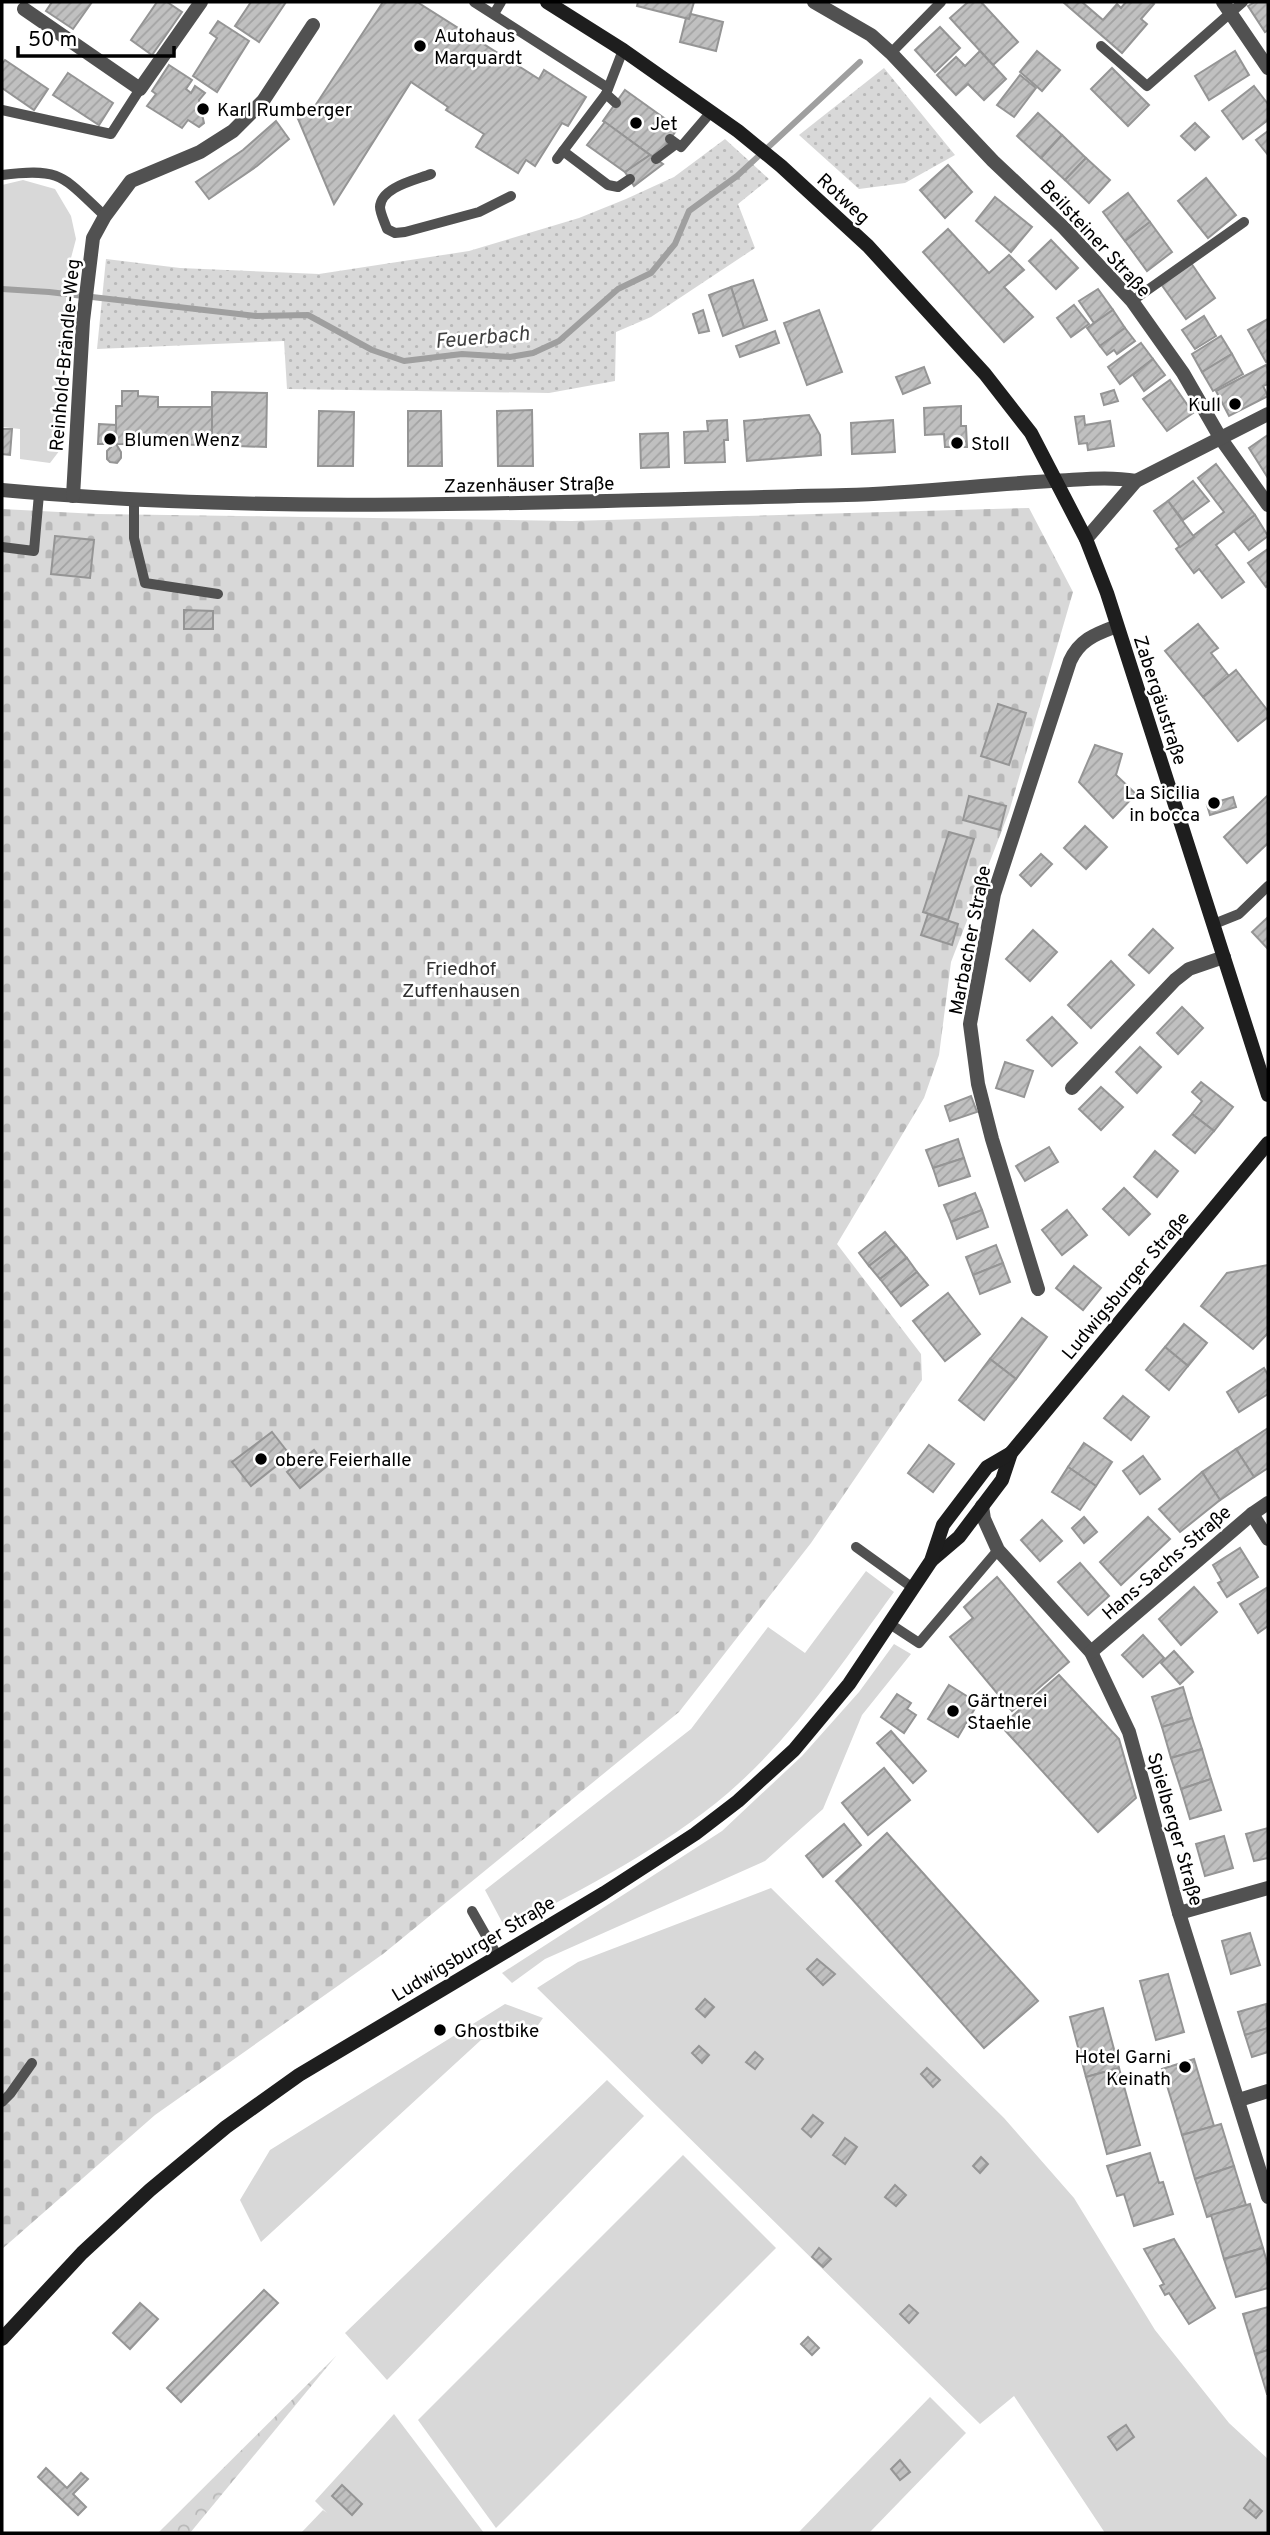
<svg xmlns="http://www.w3.org/2000/svg" width="1270" height="2535" font-family="Overpass,sans-serif">
  <defs>
    <pattern id="forest-crowns" width="20" height="18" patternUnits="userSpaceOnUse" patternTransform="scale(1.75)"><rect width="20" height="18" fill="#d8d8d8"/><path d="M2 6a3 3 0 1 1 6 0M12 15a3 3 0 1 1 6 0" fill="none" stroke="#b8b8b8"/></pattern>
    <pattern id="cemetery-stones" width="16" height="16" patternUnits="userSpaceOnUse" patternTransform="scale(1.75)"><rect width="16" height="16" fill="#d8d8d8"/><path d="M2 7V4a2 2 0 0 1 4 0v3zM10 15v-3a2 2 0 0 1 4 0v3z" fill="#b8b8b8"/></pattern>
    <pattern id="park-dots" width="8" height="8" patternUnits="userSpaceOnUse" patternTransform="scale(1.75)"><rect width="8" height="8" fill="#d8d8d8"/><path d="M2 2h.1M6 6h.1" fill="none" stroke="#b8b8b8" stroke-width="1.8" stroke-linecap="round"/></pattern>
    <pattern id="building-hatch" width="6" height="6" patternUnits="userSpaceOnUse" patternTransform="scale(1.75)"><rect width="6" height="6" fill="#c0c0c0"/><path d="M-1 1l2-2M0 6l6-6M5 7l2-2" fill="none" stroke="#a3a3a3"/></pattern>
  </defs>
  <rect width="100%" height="100%" fill="#fff"/>
  <g fill="#d8d8d8">
    <path d="M23,180L55,189L71,216L76,239L67,273L60,450L50,463L20,459V429L2,427V185Z"/>
    <path d="M866,1571L894,1592C843,1662 794,1736 728,1793C663,1848 585,1888 510,1927L502,1922L485,1890L691,1729L768,1627L805,1653Z"/>
    <path d="M894,1644L911,1654L862,1715L823,1809L765,1861L545,1959L512,1983L502,1973L722,1831L802,1756L859,1692Z"/>
    <path d="M771,1888L1004,2118L1074,2198L1155,2330L1229,2423L1268,2459V2533H1105L1014,2396L980,2424L537,1988L578,1962Z"/>
    <path d="M505,2004L543,2018L534,2031L481,2040L261,2242L240,2200L270,2150Z"/>
    <path d="M607,2080L644,2116L387,2380L345,2333Z"/>
    <path d="M683,2155L776,2248L496,2528L418,2420Z"/>
    <path d="M930,2397L966,2433L869,2533H798Z"/>
    <path d="M394,2414L484,2533H301L323,2510L327,2513L315,2501Z"/>
  </g>
  <path fill="url(#forest-crowns)" d="M336,2356L190,2533H158Z"/>
  <path fill="url(#cemetery-stones)" d="M1029,508L1073,592L1009,812L951,962L939,1055L924,1098L837,1244L921,1354L922,1380L811,1543L679,1712L383,1954L155,2115L2,2249V509L97,514L572,521Z"/>
  <g fill="url(#park-dots)">
    <path d="M884,68L955,155L905,183L859,189L799,135Z"/>
    <path d="M725,139L769,179L738,204L755,248L651,317L616,332L615,381L549,393L287,389L284,341L97,349L106,259L180,268L319,274L469,251L579,218L626,199L674,177Z"/>
  </g>
  <g fill="none" stroke-linecap="round" stroke-linejoin="round">
    <path stroke="#9f9f9f" stroke-width="6" d="M2,289L49,292L256,316L308,315L372,350L404,361L462,354L510,357L533,353L559,341L618,289L651,273L675,244L689,211L737,176L860,62"/>
  </g>
  <g fill="url(#building-hatch)" stroke="#959595" stroke-width="2">
    <path d="M52,2H92L73,29L46,11Z"/>
    <path d="M157,2H167L182,12L152,55L131,40Z"/>
    <path d="M251,2H286L259,42L235,26Z"/>
    <path d="M383,2H417L539,79L544,70L586,97L568,126L562,123L535,166L526,160L518,173L476,147L484,134L446,110L448,107L411,82L334,204L296,114L315,106Z"/>
    <path d="M638,2H694L689,19L637,6Z"/>
    <path d="M968,2H981L1018,42L993,65L950,18Z"/>
    <path d="M1063,2H1082L1103,20L1117,4L1121,8L1126,2H1151L1154,4L1141,19L1147,24L1122,53Z"/>
    <path d="M1255,2H1268V30L1265,32L1248,6Z"/>
    <path d="M691,14L723,22L716,51L680,42L686,18L689,19Z"/>
    <path d="M218,21L249,41L217,92L193,76L217,38L210,33Z"/>
    <path d="M940,27L960,48L935,72L915,50Z"/>
    <path d="M980,51L1006,79L984,100L968,84L956,95L937,75L956,57L965,66Z"/>
    <path d="M1037,51L1060,70L1042,91L1020,72Z"/>
    <path d="M1235,51L1249,75L1209,100L1195,76Z"/>
    <path d="M5,60L48,89L34,110L2,88V64Z"/>
    <path d="M169,65L192,80L186,89L191,93L195,86L205,93L199,100L204,123L199,127L188,120L182,128L147,106L156,94L152,91Z"/>
    <path d="M1112,68L1149,105L1128,126L1091,89Z"/>
    <path d="M68,73L113,103L99,125L53,95Z"/>
    <path d="M1020,75L1036,88L1014,117L997,105Z"/>
    <path d="M1254,86L1268,104V120L1243,139L1222,111Z"/>
    <path d="M625,90L678,128L656,159L603,121Z"/>
    <path d="M1038,113L1062,135L1041,158L1017,136Z"/>
    <path d="M276,121L289,139L257,166L209,199L196,182L243,150Z"/>
    <path d="M605,122L650,155L625,172L587,145Z"/>
    <path d="M1195,123L1209,137L1195,150L1181,136Z"/>
    <path d="M1268,131V155L1256,140Z"/>
    <path d="M1062,135L1086,158L1065,180L1041,158Z"/>
    <path d="M650,155L663,164L634,186L625,172Z"/>
    <path d="M1086,158L1110,180L1089,203L1065,180Z"/>
    <path d="M948,165L972,192L945,218L920,190Z"/>
    <path d="M1206,178L1236,215L1208,238L1178,201Z"/>
    <path d="M1128,193L1150,222L1125,241L1103,212Z"/>
    <path d="M995,197L1032,227L1011,252L976,221Z"/>
    <path d="M1150,222L1172,252L1147,271L1125,241Z"/>
    <path d="M948,229L989,273L1009,255L1024,270L1004,287L1033,317L1004,342L923,252Z"/>
    <path d="M1051,240L1078,268L1056,289L1029,261Z"/>
    <path d="M1191,263L1215,298L1186,319L1161,284Z"/>
    <path d="M753,280L767,320L744,328L731,287Z"/>
    <path d="M731,287L744,328L723,336L709,295Z"/>
    <path d="M1098,289L1113,310L1094,323L1079,301Z"/>
    <path d="M1074,305L1089,324L1071,337L1057,318Z"/>
    <path d="M703,310L709,331L699,333L693,314Z"/>
    <path d="M819,310L842,372L807,385L784,323Z"/>
    <path d="M1113,310L1125,328L1100,346L1087,328Z"/>
    <path d="M1204,316L1216,336L1195,349L1182,330Z"/>
    <path d="M1268,319V361L1266,362L1248,330Z"/>
    <path d="M1125,328L1135,341L1117,354L1114,350L1107,355L1100,346Z"/>
    <path d="M775,331L779,343L740,357L736,346Z"/>
    <path d="M1221,336L1232,354L1202,372L1192,354Z"/>
    <path d="M1141,343L1153,359L1120,384L1108,367Z"/>
    <path d="M1232,354L1243,374L1213,391L1202,372Z"/>
    <path d="M1153,359L1165,375L1144,391L1133,375Z"/>
    <path d="M1266,365L1268,370V384L1263,386L1268,396L1229,416L1216,391Z"/>
    <path d="M924,367L930,383L903,394L896,377Z"/>
    <path d="M1170,380L1193,413L1167,431L1143,399Z"/>
    <path d="M1114,390L1118,401L1104,405L1101,394Z"/>
    <path d="M122,391H138V396L158,397V407H212V445L116,444V406H122Z"/>
    <path d="M212,392L267,393L266,447L212,445Z"/>
    <path d="M961,406V426H966L967,447H945L944,434L925,435L924,408Z"/>
    <path d="M532,410L533,466H498L497,411Z"/>
    <path d="M319,411L354,412L353,466H318Z"/>
    <path d="M408,411H441L442,466H408Z"/>
    <path d="M809,415L820,435L821,455L747,461L744,421Z"/>
    <path d="M1084,416L1085,425L1110,421L1114,446L1088,450L1087,443L1079,444L1075,417Z"/>
    <path d="M727,420L728,440H724L725,462L685,463L684,432L708,431L707,421Z"/>
    <path d="M893,420L895,452L852,454L851,423Z"/>
    <path d="M99,424L116,425V444H98Z"/>
    <path d="M2,429H12L10,455L2,454Z"/>
    <path d="M668,433L669,467L641,468L640,434Z"/>
    <path d="M1268,435V478L1249,448Z"/>
    <path d="M111,444H116L121,452V458L117,463L110,462L107,459V451L111,447Z"/>
    <path d="M1216,464L1255,515L1216,545L1244,582L1222,598L1199,569L1194,573L1176,549L1224,512L1198,478Z"/>
    <path d="M1193,481L1209,501L1183,520L1168,501Z"/>
    <path d="M1168,501L1194,537L1180,547L1154,511Z"/>
    <path d="M1255,515L1268,536L1249,550L1234,531Z"/>
    <path d="M55,536L94,540L90,578L51,574Z"/>
    <path d="M1268,549V585L1266,587L1248,563Z"/>
    <path d="M184,610L213,611V629H184Z"/>
    <path d="M1198,624L1218,648L1211,653L1229,676L1203,697L1165,651Z"/>
    <path d="M1236,670L1268,711V717L1238,741L1203,697Z"/>
    <path d="M998,704L1026,713L1009,765L981,756Z"/>
    <path d="M1095,745L1122,754L1116,775L1136,794L1113,818L1079,782Z"/>
    <path d="M1268,795V843L1247,863L1224,837Z"/>
    <path d="M969,796L1006,806L1000,830L963,820Z"/>
    <path d="M1233,797L1236,807L1210,815L1207,805Z"/>
    <path d="M1085,826L1107,847L1086,869L1064,848Z"/>
    <path d="M949,832L974,839L948,920L923,912Z"/>
    <path d="M1041,854L1052,864L1031,886L1020,875Z"/>
    <path d="M928,914L958,924L952,945L921,935Z"/>
    <path d="M1268,917V949L1252,932Z"/>
    <path d="M1153,929L1173,948L1149,973L1129,955Z"/>
    <path d="M1033,930L1057,952L1030,981L1006,959Z"/>
    <path d="M1111,961L1134,985L1091,1028L1068,1005Z"/>
    <path d="M1182,1007L1203,1028L1178,1054L1157,1033Z"/>
    <path d="M1052,1017L1077,1043L1052,1066L1027,1040Z"/>
    <path d="M1140,1047L1161,1067L1137,1093L1116,1072Z"/>
    <path d="M1005,1062L1033,1071L1024,1097L996,1088Z"/>
    <path d="M1201,1082L1233,1107L1214,1131L1192,1114L1202,1101L1192,1092Z"/>
    <path d="M1101,1087L1123,1107L1101,1130L1079,1109Z"/>
    <path d="M971,1096L977,1112L950,1121L945,1106Z"/>
    <path d="M1192,1114L1214,1131L1195,1153L1173,1135Z"/>
    <path d="M958,1139L964,1158L933,1168L926,1150Z"/>
    <path d="M1049,1147L1058,1162L1025,1181L1016,1166Z"/>
    <path d="M1155,1151L1178,1171L1157,1197L1134,1177Z"/>
    <path d="M964,1158L970,1176L939,1186L933,1168Z"/>
    <path d="M1124,1188L1150,1214L1129,1235L1103,1209Z"/>
    <path d="M975,1193L982,1210L951,1222L944,1205Z"/>
    <path d="M982,1210L988,1227L957,1239L951,1222Z"/>
    <path d="M1067,1210L1087,1235L1062,1255L1042,1230Z"/>
    <path d="M885,1232L896,1245L869,1266L859,1253Z"/>
    <path d="M896,1245L907,1258L880,1279L869,1266Z"/>
    <path d="M996,1245L1003,1263L973,1275L966,1257Z"/>
    <path d="M907,1258L917,1272L891,1293L880,1279Z"/>
    <path d="M1003,1263L1010,1282L980,1294L973,1275Z"/>
    <path d="M1268,1265V1333L1253,1349L1201,1306L1227,1273Z"/>
    <path d="M1074,1266L1101,1288L1083,1310L1056,1288Z"/>
    <path d="M917,1272L928,1285L901,1306L891,1293Z"/>
    <path d="M948,1293L980,1334L945,1361L913,1321Z"/>
    <path d="M1022,1318L1047,1337L1016,1379L990,1359Z"/>
    <path d="M1184,1324L1207,1343L1188,1366L1165,1347Z"/>
    <path d="M1165,1347L1188,1366L1169,1390L1146,1370Z"/>
    <path d="M990,1359L1016,1379L984,1420L959,1400Z"/>
    <path d="M1264,1368L1268,1375V1394L1239,1412L1227,1392Z"/>
    <path d="M1123,1396L1149,1417L1131,1440L1104,1418Z"/>
    <path d="M1268,1428V1468L1254,1477L1236,1449Z"/>
    <path d="M272,1432L290,1455L251,1486L232,1462Z"/>
    <path d="M1084,1443L1112,1462L1096,1486L1068,1467Z"/>
    <path d="M929,1445L954,1464L933,1492L908,1473Z"/>
    <path d="M1236,1449L1254,1477L1220,1500L1202,1472Z"/>
    <path d="M314,1450L327,1466L300,1488L287,1472Z"/>
    <path d="M1143,1456L1160,1479L1140,1494L1123,1471Z"/>
    <path d="M1068,1467L1096,1486L1080,1510L1052,1492Z"/>
    <path d="M1202,1472L1220,1500L1180,1532L1159,1509Z"/>
    <path d="M1084,1517L1097,1532L1084,1543L1072,1528Z"/>
    <path d="M1148,1517L1170,1539L1121,1585L1100,1562Z"/>
    <path d="M1042,1520L1062,1541L1040,1561L1021,1540Z"/>
    <path d="M1240,1548L1258,1577L1227,1597L1218,1583L1222,1581L1213,1565Z"/>
    <path d="M1080,1563L1109,1596L1088,1615L1058,1582Z"/>
    <path d="M997,1577L1069,1662L1012,1711L950,1637L973,1618L964,1607Z"/>
    <path d="M1194,1587L1217,1612L1181,1645L1159,1619Z"/>
    <path d="M1268,1587V1626L1258,1633L1240,1604Z"/>
    <path d="M1143,1635L1164,1658L1143,1677L1122,1655Z"/>
    <path d="M1174,1651L1193,1672L1180,1684L1161,1663Z"/>
    <path d="M1059,1675L1119,1739L1136,1798L1098,1832L1001,1726Z"/>
    <path d="M949,1685L978,1703L958,1737L928,1719Z"/>
    <path d="M1183,1687L1192,1718L1162,1727L1152,1697Z"/>
    <path d="M897,1694L911,1703L907,1709L916,1715L904,1733L881,1717Z"/>
    <path d="M1192,1718L1202,1749L1171,1758L1162,1727Z"/>
    <path d="M891,1731L926,1771L913,1783L877,1743Z"/>
    <path d="M1202,1749L1211,1779L1181,1789L1171,1758Z"/>
    <path d="M884,1768L910,1800L868,1835L842,1803Z"/>
    <path d="M1211,1779L1221,1810L1190,1819L1181,1789Z"/>
    <path d="M844,1824L861,1845L823,1877L806,1856Z"/>
    <path d="M1268,1828V1858L1254,1861L1246,1834Z"/>
    <path d="M887,1833L1038,2001L984,2048L836,1881Z"/>
    <path d="M1224,1836L1233,1868L1205,1876L1196,1844Z"/>
    <path d="M1250,1933L1260,1965L1231,1974L1222,1941Z"/>
    <path d="M817,1959L835,1974L823,1985L807,1969Z"/>
    <path d="M1168,1974L1184,2032L1156,2040L1140,1981Z"/>
    <path d="M705,1999L714,2007L705,2017L696,2009Z"/>
    <path d="M1266,2004L1268,2028L1245,2035L1238,2012Z"/>
    <path d="M1103,2008L1119,2068L1086,2077L1070,2017Z"/>
    <path d="M1268,2028V2052L1252,2057L1245,2035Z"/>
    <path d="M699,2046L709,2055L702,2063L692,2053Z"/>
    <path d="M755,2052L763,2059L755,2069L746,2062Z"/>
    <path d="M1194,2059L1214,2126L1182,2135L1162,2069Z"/>
    <path d="M927,2068L940,2080L933,2087L921,2074Z"/>
    <path d="M1119,2068L1140,2145L1107,2154L1086,2077Z"/>
    <path d="M813,2115L823,2123L811,2137L802,2129Z"/>
    <path d="M1221,2124L1234,2166L1195,2179L1182,2135Z"/>
    <path d="M845,2138L857,2147L845,2164L833,2155Z"/>
    <path d="M1150,2153L1159,2183L1163,2182L1173,2214L1134,2226L1124,2194L1117,2196L1107,2166Z"/>
    <path d="M981,2157L988,2164L980,2173L973,2166Z"/>
    <path d="M1234,2166L1246,2205L1207,2217L1195,2179Z"/>
    <path d="M895,2185L906,2195L896,2206L885,2197Z"/>
    <path d="M1250,2204L1263,2248L1224,2259L1211,2215Z"/>
    <path d="M1174,2239L1215,2308L1189,2324L1169,2293L1165,2295L1160,2286L1164,2284L1144,2249Z"/>
    <path d="M819,2248L831,2259L823,2267L812,2257Z"/>
    <path d="M1263,2248L1268,2266V2288L1236,2297L1224,2259Z"/>
    <path d="M264,2290L278,2303L181,2402L167,2388Z"/>
    <path d="M140,2303L158,2319L130,2349L113,2333Z"/>
    <path d="M909,2305L918,2313L909,2323L900,2314Z"/>
    <path d="M1268,2307V2350L1255,2354L1243,2314Z"/>
    <path d="M808,2337L819,2348L812,2355L801,2344Z"/>
    <path d="M1268,2350V2394H1267L1255,2354Z"/>
    <path d="M1126,2425L1134,2437L1117,2450L1108,2437Z"/>
    <path d="M900,2460L910,2472L900,2480L891,2469Z"/>
    <path d="M46,2468L67,2488L81,2473L88,2479L73,2494L86,2507L78,2515L38,2477Z"/>
    <path d="M342,2485L362,2504L352,2515L332,2496Z"/>
    <path d="M1250,2500L1262,2511L1256,2518L1244,2508Z"/>
  </g>
  <g fill="none" stroke-linecap="round" stroke-linejoin="round">
    <g stroke="#515151" stroke-width="10">
      <path d="M474,2L608,88"/>
      <path d="M494,14L501,2"/>
      <path d="M1101,46L1147,86L1243,2"/>
      <path d="M891,53L941,2"/>
      <path d="M616,103L606,94L623,50"/>
      <path d="M2,110L111,134L140,89"/>
      <path d="M670,139L681,147L711,112"/>
      <path d="M563,151L608,185L618,187L630,179"/>
      <path d="M557,159L606,94"/>
      <path d="M656,159L676,144"/>
      <path d="M431,174C416,180 381,187 380,207C380,213 385,223 387,229L395,233L405,232L479,212L511,196"/>
      <path d="M2,175C62,167 63,177 105,216"/>
      <path d="M1132,301L1244,222"/>
      <path d="M134,500V538L145,583L218,594"/>
      <path d="M2,547L34,551L39,494"/>
      <path d="M1214,924L1239,914L1268,886"/>
      <path d="M856,1547L913,1588"/>
      <path d="M890,1624L919,1643L998,1550"/>
      <path d="M472,1911L497,1955"/>
      <path d="M2,2102L10,2094L32,2063"/>
    </g>
    <g stroke="#515151" stroke-width="14">
      <path d="M814,2L871,35L891,53L993,161L1064,228L1132,301L1183,373L1221,439L1268,505"/>
      <path d="M1223,2L1268,68"/>
      <path d="M24,9L140,89L201,2"/>
      <path d="M2,490C283,516 564,501 846,495C914,493 982,485 1051,481C1080,480 1107,476 1136,481"/>
      <path d="M73,496L83,321L93,238L105,216L131,181L200,152L233,131L263,101L313,25"/>
      <path d="M1086,539L1136,481L1268,414"/>
      <path d="M1072,1088L1175,980L1189,969L1224,957"/>
      <path d="M1038,1289L992,1139L978,1084L970,1024L994,894L1070,661C1080,639 1096,634 1117,626"/>
      <path d="M982,1506L984,1519L998,1550L1091,1652L1129,1732L1179,1913L1268,2197"/>
      <path d="M1252,1514L1268,1539"/>
      <path d="M1091,1652L1252,1514L1268,1503"/>
      <path d="M1179,1913L1268,1888"/>
      <path d="M1239,2100L1268,2091"/>
    </g>
    <g stroke="#1e1e1e" stroke-width="14">
      <path d="M547,2L623,50L738,131L781,166L868,246L985,374L1031,433L1086,539L1107,593L1268,1095"/>
      <path d="M932,1560L959,1537L1002,1480L1011,1453L1268,1143"/>
      <path d="M2,2339L82,2253L150,2190L226,2127L299,2075L604,1893L695,1834L738,1801L794,1750L849,1684L931,1561L943,1525L987,1467L1011,1453"/>
    </g>
  </g>
  <g fill="#000" stroke="#fff" stroke-width="2.5">
    <circle cx="420" cy="46" r="7"/>
    <circle cx="203" cy="109" r="7"/>
    <circle cx="636" cy="123" r="7"/>
    <circle cx="1235" cy="404" r="7"/>
    <circle cx="110" cy="439" r="7"/>
    <circle cx="957" cy="443" r="7"/>
    <circle cx="1214" cy="803" r="7"/>
    <circle cx="261" cy="1459" r="7"/>
    <circle cx="953" cy="1711" r="7"/>
    <circle cx="440" cy="2030" r="7"/>
    <circle cx="1185" cy="2067" r="7"/>
  </g>
  <g text-anchor="middle" stroke-width="5" stroke-linejoin="round" paint-order="stroke">
    <g font-size="19" fill="#000" stroke="#fff" text-anchor="start">
      <text x="434" y="42">Autohaus<tspan x="434" dy="22">Marquardt</tspan></text>
      <text x="217" y="116">Karl Rumberger</text>
      <text x="650" y="130">Jet</text>
      <text x="1221" y="411" text-anchor="end">Kull</text>
      <text x="124" y="446">Blumen Wenz</text>
      <text x="971" y="450">Stoll</text>
      <text x="1200" y="799" text-anchor="end">La Sicilia<tspan x="1200" dy="22">in bocca</tspan></text>
      <text x="275" y="1466">obere Feierhalle</text>
      <text x="967" y="1707">Gärtnerei<tspan x="967" dy="22">Staehle</tspan></text>
      <text x="454" y="2037">Ghostbike</text>
      <text x="1171" y="2063" text-anchor="end">Hotel Garni<tspan x="1171" dy="22">Keinath</tspan></text>
    </g>
    <g font-size="19" fill="#000" stroke="#fff">
      <text transform="translate(844 198) rotate(43)" y="7">Rotweg</text>
      <text transform="translate(1096 238) rotate(47)" y="7">Beilsteiner Straße</text>
      <text transform="translate(64 355) rotate(-85)" y="7">Reinhold-Brändle-Weg</text>
      <text transform="translate(529 484) rotate(-1)" y="7">Zazenhäuser Straße</text>
      <text transform="translate(1161 700) rotate(72)" y="7">Zabergäustraße</text>
      <text transform="translate(969 940) rotate(-79)" y="7">Marbacher Straße</text>
      <text transform="translate(1125 1285) rotate(-50)" y="7">Ludwigsburger Straße</text>
      <text transform="translate(1166 1562) rotate(-41)" y="7">Hans-Sachs-Straße</text>
      <text transform="translate(1176 1829) rotate(74)" y="7">Spielberger Straße</text>
      <text transform="translate(473 1948) rotate(-31)" y="7">Ludwigsburger Straße</text>
    </g>
    <g font-size="19" fill="#2f2f2f" stroke="#fff">
      <text x="461" y="975">Friedhof<tspan x="461" dy="22">Zuffenhausen</tspan></text>
    </g>
    <g font-size="21" font-style="italic" fill="#404040" stroke="#fff">
      <text transform="translate(482 337) rotate(-5)" y="7">Feuerbach</text>
    </g>
  </g>
  <rect width="1270" height="2535" fill="none" stroke="#000000" stroke-width="7"/>
  <path d="M18 46v10h156v-10" fill="none" stroke="#000000" stroke-width="3.5"/>
  <text x="28" y="46" font-size="21" fill="#000000" stroke="#ffffff" stroke-width="5" paint-order="stroke">50 m</text>
</svg>
